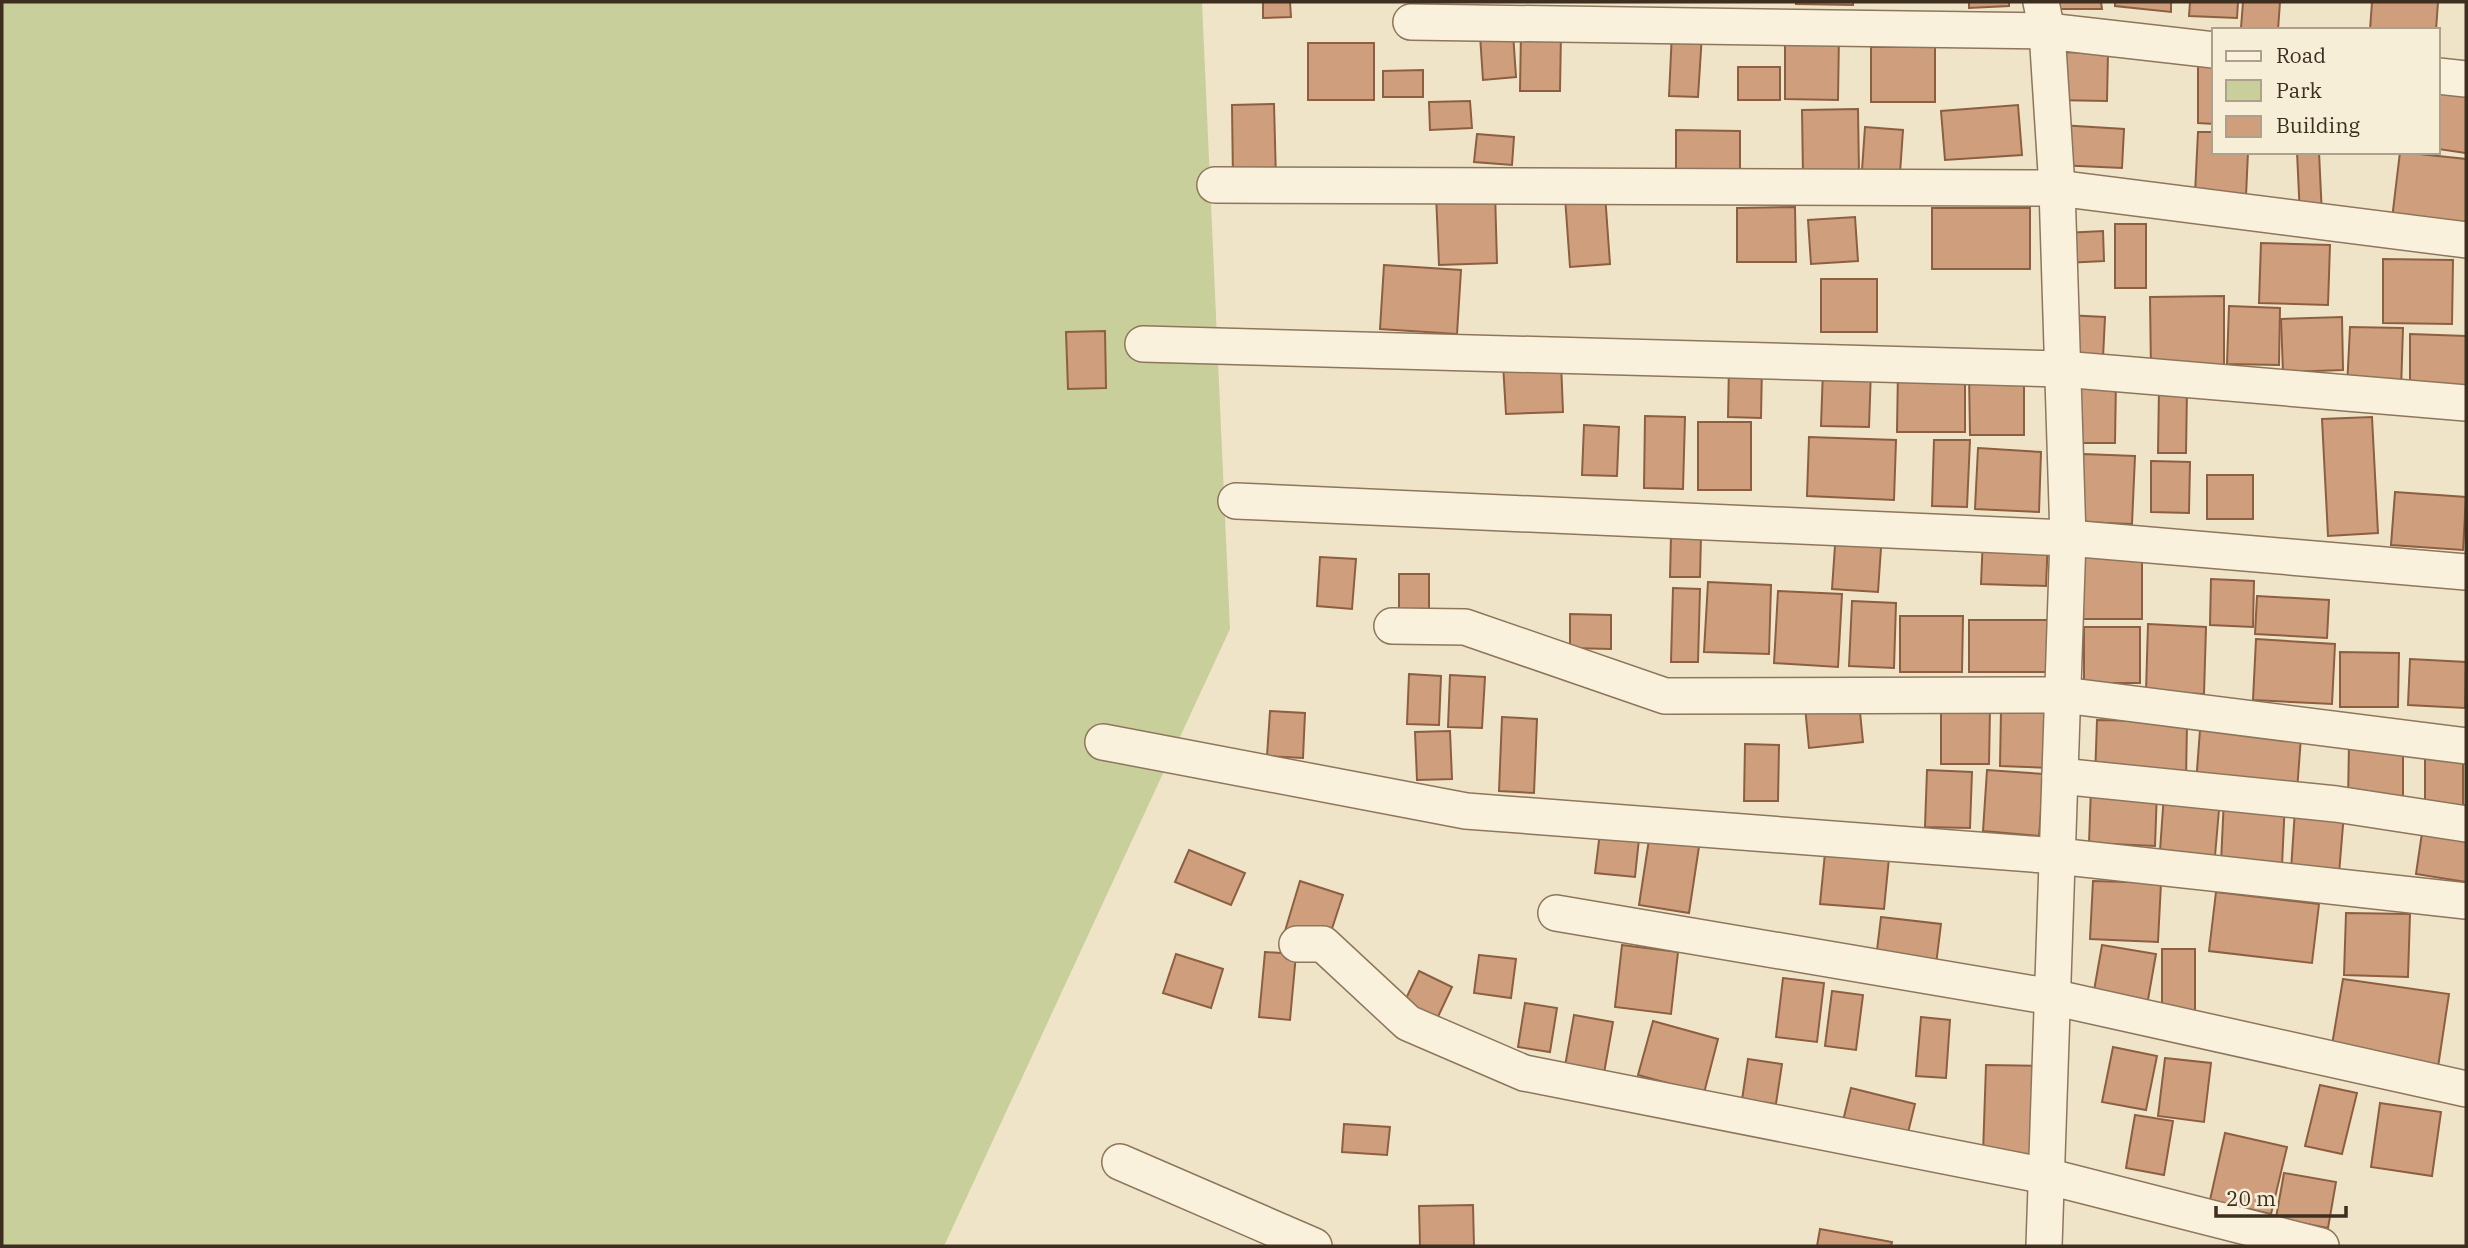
<svg xmlns="http://www.w3.org/2000/svg" width="2468" height="1248" font-family="'IBM Plex Serif',serif">
  <rect width="100%" height="100%" fill="#f0e4c8"/>
  <path fill="#c9cf9b" d="M2,2H1202L1230,629L944,1246H2Z"/>
  <g fill="#cf9f7d" stroke="#8d5f41" stroke-width="2">
    <path d="M1263,2H1290L1291,17L1263,18Z"/>
    <path d="M1796,2H1853V5L1796,4Z"/>
    <path d="M1969,2H2009V6L1969,8Z"/>
    <path d="M2048,2H2101L2102,9H2048Z"/>
    <path d="M2115,2H2171V12L2115,6Z"/>
    <path d="M2190,2H2238L2237,18L2189,16Z"/>
    <path d="M2243,2H2280L2278,30L2241,28Z"/>
    <path d="M2372,2H2438L2436,30H2370Z"/>
    <path d="M1521,31L1561,32L1560,91H1520Z"/>
    <path d="M1672,32L1702,34L1698,97L1669,96Z"/>
    <path d="M1785,32H1839L1838,100L1785,99Z"/>
    <path d="M1513,33L1516,77L1483,80L1480,35Z"/>
    <rect x="1308" y="43" width="66" height="57"/>
    <rect x="1871" y="47" width="64" height="55"/>
    <path d="M2052,52L2108,53L2107,101L2052,100Z"/>
    <path d="M2198,61H2214V124L2198,123Z"/>
    <rect x="1738" y="67" width="42" height="33"/>
    <path d="M1423,70V97H1383V71Z"/>
    <path d="M2438,89L2466,93V153L2438,149Z"/>
    <path d="M1470,101L1472,128L1430,130L1429,102Z"/>
    <path d="M1274,104L1276,180L1233,181L1232,105Z"/>
    <path d="M2018,105L2022,155L1945,160L1941,111Z"/>
    <path d="M1858,109L1859,174L1803,175L1802,110Z"/>
    <path d="M2060,125L2124,129L2122,168L2057,165Z"/>
    <path d="M1865,127L1903,130L1900,173L1862,170Z"/>
    <path d="M1676,130L1740,131V171H1676Z"/>
    <path d="M2198,132H2214V152H2248L2246,196L2195,194Z"/>
    <path d="M1477,134L1514,137L1512,165L1474,162Z"/>
    <path d="M2297,152H2319L2322,216H2300Z"/>
    <path d="M2400,152L2466,159V228L2392,219Z"/>
    <path d="M1495,192L1497,263L1439,265L1436,194Z"/>
    <path d="M1605,194L1610,264L1570,267L1565,197Z"/>
    <path d="M1795,207L1796,262H1737V208Z"/>
    <rect x="1932" y="208" width="98" height="61"/>
    <path d="M1855,217L1858,261L1811,264L1808,220Z"/>
    <rect x="2115" y="224" width="31" height="64"/>
    <path d="M2103,231L2104,261L2065,263L2064,233Z"/>
    <path d="M2261,243L2330,245L2328,305L2259,303Z"/>
    <path d="M2383,259L2453,260L2452,324L2383,323Z"/>
    <path d="M1384,265L1461,270L1457,334L1380,329Z"/>
    <rect x="1821" y="279" width="56" height="53"/>
    <path d="M2224,296V372L2151,373L2150,297Z"/>
    <path d="M2229,306L2280,308L2279,365L2227,364Z"/>
    <path d="M2066,315L2105,317L2103,358L2064,357Z"/>
    <path d="M2342,317L2343,370L2283,372L2281,319Z"/>
    <path d="M2350,327L2403,328L2401,390L2347,388Z"/>
    <path d="M1105,331L1106,388L1068,389L1066,332Z"/>
    <path d="M2410,334L2466,336V389H2410Z"/>
    <path d="M1561,362L1563,412L1506,414L1503,364Z"/>
    <path d="M1729,364H1762L1761,418L1728,417Z"/>
    <path d="M1823,369L1871,370L1869,427L1821,426Z"/>
    <path d="M1898,369L1965,370V432H1897Z"/>
    <path d="M1969,374H2024V435H1970Z"/>
    <path d="M2070,377L2116,378L2115,443H2070Z"/>
    <path d="M2159,388L2187,389L2186,453H2158Z"/>
    <path d="M1645,416L1685,417L1683,489L1644,488Z"/>
    <path d="M2372,417L2378,533L2328,536L2322,419Z"/>
    <rect x="1698" y="422" width="53" height="68"/>
    <path d="M1584,425L1619,427L1617,476L1582,475Z"/>
    <path d="M1809,437L1896,440L1894,500L1807,496Z"/>
    <path d="M1934,440H1970L1967,507L1932,506Z"/>
    <path d="M1978,448L2041,452L2039,512L1975,509Z"/>
    <path d="M2083,454L2135,456L2132,524L2079,522Z"/>
    <path d="M2151,461L2190,462L2189,513L2151,512Z"/>
    <rect x="2207" y="475" width="46" height="44"/>
    <path d="M2395,492L2466,497L2463,550L2391,545Z"/>
    <path d="M1836,531L1882,533L1878,592L1832,589Z"/>
    <path d="M1671,536H1701L1700,577H1670Z"/>
    <path d="M1983,536L2048,539L2046,586L1981,584Z"/>
    <path d="M2077,548L2142,549V619H2077Z"/>
    <path d="M1320,557L1356,559L1352,609L1317,606Z"/>
    <rect x="1399" y="574" width="30" height="47"/>
    <path d="M2211,579L2254,581L2253,627L2210,625Z"/>
    <path d="M1708,582L1771,585L1769,654L1704,652Z"/>
    <path d="M1673,588L1700,589L1698,662H1671Z"/>
    <path d="M1778,591L1842,594L1838,667L1774,663Z"/>
    <path d="M2257,596L2329,600L2327,638L2255,634Z"/>
    <path d="M1852,601L1896,603L1894,668L1849,666Z"/>
    <path d="M1570,614L1611,615V649L1570,648Z"/>
    <path d="M1900,616H1963L1962,672H1900Z"/>
    <rect x="1969" y="620" width="83" height="52"/>
    <path d="M2148,624L2206,627L2204,694L2146,692Z"/>
    <rect x="2084" y="627" width="56" height="56"/>
    <path d="M2256,639L2335,644L2332,704L2253,700Z"/>
    <path d="M2340,652L2399,653L2398,707H2340Z"/>
    <path d="M2410,659L2466,662L2465,708L2408,705Z"/>
    <path d="M1409,674L1441,676L1439,725L1407,724Z"/>
    <path d="M1450,675L1485,677L1482,728L1448,727Z"/>
    <path d="M1859,702L1863,742L1809,748L1805,707Z"/>
    <path d="M1941,707L1990,708L1989,764H1941Z"/>
    <path d="M2001,710L2052,711L2050,768L2000,766Z"/>
    <path d="M1270,711L1305,713L1303,758L1267,756Z"/>
    <path d="M1502,717L1537,719L1534,793L1499,791Z"/>
    <path d="M2097,720L2187,722L2186,780L2095,778Z"/>
    <path d="M2200,730L2301,737L2297,791L2196,784Z"/>
    <path d="M1450,731L1452,779L1417,780L1415,732Z"/>
    <path d="M2349,743L2403,744V804L2348,803Z"/>
    <path d="M1745,744L1779,745L1778,801H1744Z"/>
    <rect x="2425" y="756" width="38" height="57"/>
    <path d="M1927,770L1972,772L1970,828L1925,827Z"/>
    <path d="M1987,770L2044,774L2039,836L1983,831Z"/>
    <path d="M2091,788L2157,790L2155,846L2089,843Z"/>
    <path d="M2164,794L2220,798L2215,856L2160,851Z"/>
    <path d="M2224,798L2285,800L2282,866L2221,863Z"/>
    <path d="M2295,810L2344,813L2339,874L2291,870Z"/>
    <path d="M1601,824L1640,829L1635,877L1595,873Z"/>
    <path d="M2423,826L2466,833V882L2416,874Z"/>
    <path d="M1650,833L1700,840L1689,913L1639,905Z"/>
    <path d="M1189,850L1245,873L1231,905L1175,882Z"/>
    <path d="M1825,853L1889,858L1884,909L1820,904Z"/>
    <path d="M1300,881L1343,895L1327,944L1285,931Z"/>
    <path d="M2093,881L2161,883L2158,942L2090,939Z"/>
    <path d="M2216,892L2319,904L2312,963L2209,951Z"/>
    <path d="M2346,913L2410,914L2408,977L2344,975Z"/>
    <path d="M1881,917L1941,924L1935,973L1875,967Z"/>
    <path d="M1622,945L1678,952L1671,1014L1615,1007Z"/>
    <path d="M2102,945L2156,954L2146,1011L2092,1002Z"/>
    <rect x="2162" y="949" width="33" height="71"/>
    <path d="M1265,952L1296,954L1290,1020L1259,1017Z"/>
    <path d="M1176,954L1223,969L1211,1008L1163,993Z"/>
    <path d="M1479,955L1516,959L1511,998L1474,993Z"/>
    <path d="M1419,971L1452,987L1435,1023L1402,1007Z"/>
    <path d="M1783,978L1824,983L1817,1042L1776,1037Z"/>
    <path d="M2343,979L2449,994L2438,1067L2331,1051Z"/>
    <path d="M1832,991L1863,995L1856,1050L1825,1046Z"/>
    <path d="M1525,1003L1557,1008L1550,1052L1518,1047Z"/>
    <path d="M1574,1015L1613,1022L1603,1079L1564,1072Z"/>
    <path d="M1921,1017L1950,1020L1946,1078L1916,1076Z"/>
    <path d="M1653,1021L1718,1039L1704,1093L1638,1075Z"/>
    <path d="M2113,1047L2157,1056L2146,1110L2102,1102Z"/>
    <path d="M2165,1058L2211,1063L2204,1122L2158,1116Z"/>
    <path d="M1748,1059L1782,1064L1776,1104L1742,1100Z"/>
    <path d="M1986,1065L2046,1066L2043,1156L1983,1154Z"/>
    <path d="M2320,1085L2357,1093L2342,1154L2305,1146Z"/>
    <path d="M1851,1088L1915,1104L1905,1145L1841,1129Z"/>
    <path d="M2380,1103L2441,1112L2432,1176L2371,1167Z"/>
    <path d="M2135,1115L2173,1121L2164,1175L2126,1168Z"/>
    <path d="M1344,1124L1390,1127L1387,1155L1342,1152Z"/>
    <path d="M2225,1133L2287,1147L2271,1214L2210,1200Z"/>
    <path d="M2284,1173L2336,1182L2328,1228L2276,1218Z"/>
    <path d="M1473,1205L1474,1246H1420L1419,1206Z"/>
    <path d="M1820,1229L1892,1242L1891,1246H1817Z"/>
  </g>
  <g fill="none" stroke-linecap="round" stroke-linejoin="round">
    <g stroke="#8d765c" stroke-width="38">
      <g id="street">
        <path d="M2041,2L2047,31L2057,188L2068,538L2044,1246"/>
        <path d="M1411,22L2047,31L2214,50"/>
        <path d="M2438,76L2466,79"/>
        <path d="M1215,185L2057,188L2466,240"/>
        <path d="M1143,344L2062,369L2466,403"/>
        <path d="M1236,501L2068,538L2466,572"/>
        <path d="M1392,626L1465,627L1665,696L2063,695L2466,746"/>
        <path d="M1103,742L1466,811L2057,856L2466,901"/>
        <path d="M2060,776L2336,804L2466,824"/>
        <path d="M1556,913L2052,997L2466,1089"/>
        <path d="M1297,944H1323L1408,1023L1524,1073L2046,1176L2321,1246"/>
        <path d="M1120,1162L1314,1246"/>
      </g>
    </g>
    <use href="#street" stroke="#faf1dc" stroke-width="35"/>
  </g>
  <rect width="2468" height="1248" fill="none" stroke="#3d2e20" stroke-width="7"/>
  <rect x="2212" y="28" width="228" height="126" fill="#f7eed8" stroke="#ada18e" stroke-width="2"/>
  <rect x="2226" y="51" width="35" height="10" fill="#faf1dc" stroke="#ada18e" stroke-width="2"/>
  <text x="2276" y="63" font-size="21" fill="#3d2e20">Road</text>
  <rect x="2226" y="80" width="35" height="21" fill="#c9cf9b" stroke="#ada18e" stroke-width="2"/>
  <text x="2276" y="98" font-size="21" fill="#3d2e20">Park</text>
  <rect x="2226" y="116" width="35" height="21" fill="#cf9f7d" stroke="#ada18e" stroke-width="2"/>
  <text x="2276" y="133" font-size="21" fill="#3d2e20">Building</text>
  <path d="M2216 1206v10h130v-10" fill="none" stroke="#3d2e20" stroke-width="3.5"/>
  <text x="2226" y="1206" font-size="21" fill="#3d2e20" stroke="#f7eed8" stroke-width="5" paint-order="stroke">20 m</text>
</svg>
